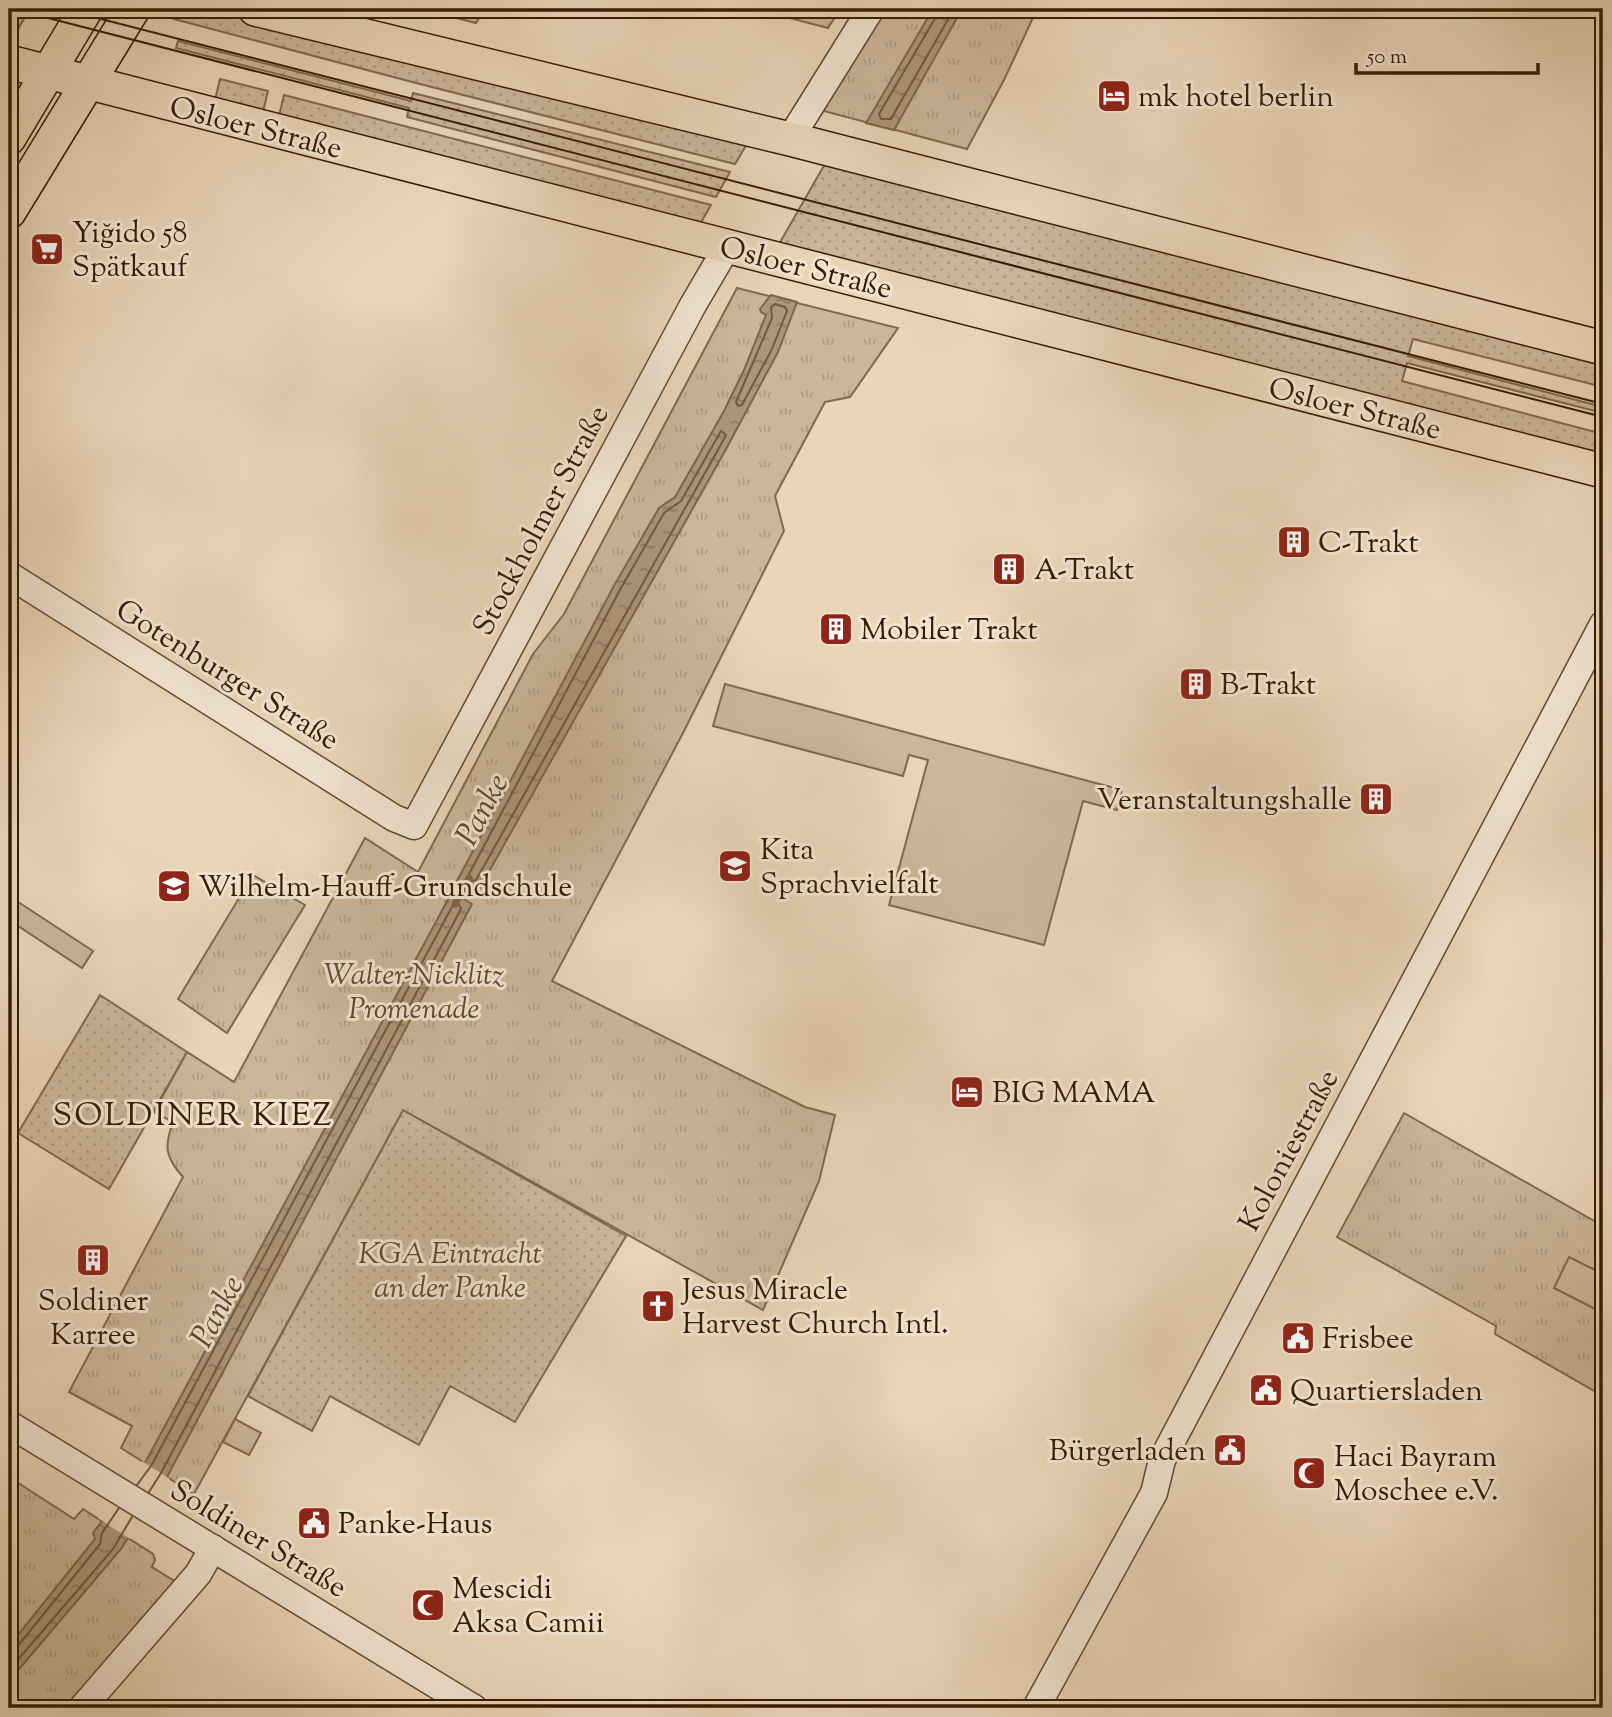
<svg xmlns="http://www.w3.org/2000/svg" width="1612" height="1717" font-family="'Sorts Mill Goudy',serif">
  <defs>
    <pattern id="grass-dots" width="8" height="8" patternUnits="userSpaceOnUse" patternTransform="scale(1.75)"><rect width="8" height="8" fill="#cab699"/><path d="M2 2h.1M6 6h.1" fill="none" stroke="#ae9c82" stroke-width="1.8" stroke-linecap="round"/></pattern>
    <pattern id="park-tufts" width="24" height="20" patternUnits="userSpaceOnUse" patternTransform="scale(1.75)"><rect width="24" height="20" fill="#cab699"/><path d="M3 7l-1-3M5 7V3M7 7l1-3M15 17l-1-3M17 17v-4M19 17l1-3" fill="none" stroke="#ae9c82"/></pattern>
    <pattern id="water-ripples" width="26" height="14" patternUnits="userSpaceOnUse" patternTransform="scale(1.75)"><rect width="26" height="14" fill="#ac9679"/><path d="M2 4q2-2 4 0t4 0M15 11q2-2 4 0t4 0" fill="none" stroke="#8d7a61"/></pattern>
  </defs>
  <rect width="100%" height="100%" fill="#e9d5b8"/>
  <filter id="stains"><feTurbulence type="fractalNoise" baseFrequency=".00286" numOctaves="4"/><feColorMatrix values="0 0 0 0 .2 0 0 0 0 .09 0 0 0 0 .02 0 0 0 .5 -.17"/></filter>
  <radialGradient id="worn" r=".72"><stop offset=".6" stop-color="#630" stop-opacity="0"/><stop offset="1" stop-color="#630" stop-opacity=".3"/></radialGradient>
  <g fill="url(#grass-dots)" stroke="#80694c" stroke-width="2">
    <path d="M9,9H21L19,16L25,17L9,45Z"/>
    <path d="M179,9H210L747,144L735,164L416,83L174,19Z"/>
    <path d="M178,41L411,101L413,93L730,172L716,197L407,117L409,108L176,48Z"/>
    <path d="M220,79L268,91L263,112L215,100Z"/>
    <path d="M284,95L711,205L700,224L279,116Z"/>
    <path d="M825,164L1603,364V387L1413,339L1408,356L1603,407V413L1407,363L1402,381L1603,434V454L779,244Z"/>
    <path d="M100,995L187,1052L109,1189L18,1133Z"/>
    <path d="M403,1110L626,1236L515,1422L450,1386L419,1445L330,1396L312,1431L248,1396Z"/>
  </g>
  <g fill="url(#park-tufts)" stroke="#80694c" stroke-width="2">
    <path d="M422,9H485L476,23Z"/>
    <path d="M755,9H840L828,28Z"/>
    <path d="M882,9H1037L1004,80L967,149L820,110Z"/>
    <path d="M737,288L898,328L850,397L825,402L775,496L784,531L683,733L552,981L805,1107L835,1115L819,1181L763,1310L403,1110L194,1494L121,1448L132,1426L69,1392L183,1177C165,1157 164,1146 173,1122L154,1112L187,1052L234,1082L365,838L418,872L533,654L564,614Z"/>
    <path d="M253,875L305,905L227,1033L178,999Z"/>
    <path d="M1404,1113L1603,1226V1396L1495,1334L1496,1326L1337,1237Z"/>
    <path d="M9,1477L74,1519L83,1509L153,1554L155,1560L152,1567L176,1582L69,1708H9Z"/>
  </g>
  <g fill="#cab699" stroke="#80694c" stroke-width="2">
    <path d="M725,684L1122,790L1117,810L1083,801L1044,945L889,905L928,760L909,755L903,776L713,726Z"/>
    <path d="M9,896L93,951L82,968L9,920Z"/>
    <path d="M1569,1257L1603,1274V1313L1554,1288Z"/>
    <path d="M235,1419L261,1433L249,1455L223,1442Z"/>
  </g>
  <g fill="url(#water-ripples)" stroke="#7c6549" stroke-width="2">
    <path d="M933,9H962L894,130L866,123Z"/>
    <path d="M771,295L797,302L778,352L725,451L477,893L457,881L615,584L659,508L675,497L724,411L744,370L766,315L761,312L760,309Z"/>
    <path d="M452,892L472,904L167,1477L121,1549L9,1681V1646L95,1539L93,1533L145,1463Z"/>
  </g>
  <path fill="#e9d5b8" d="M142,1461L170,1479L130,1539L98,1518Z"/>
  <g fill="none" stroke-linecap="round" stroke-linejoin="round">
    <g stroke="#70593c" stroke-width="2">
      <path d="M938,9L937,15L879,114L881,119H891L954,9"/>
      <path d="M775,304L785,307L787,311L772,349L742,405L738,406L736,402L772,318L771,307Z"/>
      <path d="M721,431L726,435L719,448L476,880L471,881L468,876L621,588L664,513L681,501Z"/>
      <path d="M137,1485L151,1466L453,905L458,903L461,909L161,1473L149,1492"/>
      <path d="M9,1650L17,1647L100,1544L102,1533L119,1508"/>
      <path d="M9,1670L113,1549L132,1517"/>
    </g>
    <path stroke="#7c6549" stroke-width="7" d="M455,904L469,878"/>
    <g stroke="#624a2e" stroke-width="29">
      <g id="minor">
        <path d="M790,139L871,9"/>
        <path d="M9,575L394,818L414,826L693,305L727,247"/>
        <path d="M9,1424L474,1708"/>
        <path d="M82,1708L198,1574L213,1548"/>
        <path d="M1036,1708L1154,1493L1162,1460L1603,624"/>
      </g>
    </g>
    <g stroke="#351c00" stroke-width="36">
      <g id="major">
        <path d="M255,9L790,139L1603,348"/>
        <path d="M9,62L1603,471"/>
        <path d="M9,138L86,9"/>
        <path d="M9,212L133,9"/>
      </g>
    </g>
    <use href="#minor" stroke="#f1e4d1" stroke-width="26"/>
    <use href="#major" stroke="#e9d5b8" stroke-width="33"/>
    <g stroke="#351c00" stroke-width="2">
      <path d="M13,9L1603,417"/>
      <path d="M62,9L1603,404"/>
    </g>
  </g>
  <defs>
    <g id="hotel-square" transform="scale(1.75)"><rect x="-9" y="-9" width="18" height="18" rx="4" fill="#8f2418" stroke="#f1e4d1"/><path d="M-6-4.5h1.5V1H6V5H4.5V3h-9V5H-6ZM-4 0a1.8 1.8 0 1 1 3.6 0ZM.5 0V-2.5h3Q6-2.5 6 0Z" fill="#fff"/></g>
    <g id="supermarket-square" transform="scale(1.75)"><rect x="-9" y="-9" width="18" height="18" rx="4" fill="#8f2418" stroke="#f1e4d1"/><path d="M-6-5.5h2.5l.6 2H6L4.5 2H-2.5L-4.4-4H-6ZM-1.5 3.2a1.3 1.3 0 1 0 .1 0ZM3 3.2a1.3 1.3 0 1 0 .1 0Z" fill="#fff"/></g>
    <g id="building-square" transform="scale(1.75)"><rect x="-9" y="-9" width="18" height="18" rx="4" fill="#8f2418" stroke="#f1e4d1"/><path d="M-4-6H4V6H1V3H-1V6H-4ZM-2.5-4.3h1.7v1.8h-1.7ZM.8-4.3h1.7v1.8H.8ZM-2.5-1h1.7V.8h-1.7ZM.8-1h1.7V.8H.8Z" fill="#fff"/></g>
    <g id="school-square" transform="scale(1.75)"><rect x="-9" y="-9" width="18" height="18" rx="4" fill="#8f2418" stroke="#f1e4d1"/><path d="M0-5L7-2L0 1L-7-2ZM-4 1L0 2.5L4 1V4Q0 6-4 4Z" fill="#fff"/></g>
    <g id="church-square" transform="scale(1.75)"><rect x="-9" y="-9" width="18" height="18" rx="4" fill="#8f2418" stroke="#f1e4d1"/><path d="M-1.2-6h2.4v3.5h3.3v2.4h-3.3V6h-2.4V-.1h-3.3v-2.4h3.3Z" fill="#fff"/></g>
    <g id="civic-square" transform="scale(1.75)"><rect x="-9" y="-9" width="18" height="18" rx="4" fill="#8f2418" stroke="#f1e4d1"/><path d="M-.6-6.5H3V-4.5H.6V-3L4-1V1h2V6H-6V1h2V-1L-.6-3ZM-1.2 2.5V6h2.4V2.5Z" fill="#fff"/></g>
    <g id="mosque-square" transform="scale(1.75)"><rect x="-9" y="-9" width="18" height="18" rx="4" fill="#8f2418" stroke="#f1e4d1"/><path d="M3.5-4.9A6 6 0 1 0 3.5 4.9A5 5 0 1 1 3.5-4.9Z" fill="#fff"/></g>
  </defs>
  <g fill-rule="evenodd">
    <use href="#hotel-square" x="1114" y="96"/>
    <use href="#supermarket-square" x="47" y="249"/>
    <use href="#building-square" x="1294" y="542"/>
    <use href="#building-square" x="1009" y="569"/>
    <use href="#building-square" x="836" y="629"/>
    <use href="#building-square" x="1196" y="684"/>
    <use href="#building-square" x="1376" y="799"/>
    <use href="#school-square" x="735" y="866"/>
    <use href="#school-square" x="174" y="886"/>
    <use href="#hotel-square" x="967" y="1092"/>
    <use href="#building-square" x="93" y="1260"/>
    <use href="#church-square" x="658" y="1306"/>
    <use href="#civic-square" x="1298" y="1338"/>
    <use href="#civic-square" x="1266" y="1390"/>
    <use href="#civic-square" x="1230" y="1450"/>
    <use href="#mosque-square" x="1309" y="1473"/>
    <use href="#civic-square" x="314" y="1523"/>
    <use href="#mosque-square" x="428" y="1605"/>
  </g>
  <g text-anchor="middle" stroke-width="6" stroke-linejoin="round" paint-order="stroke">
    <g font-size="30" fill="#351c00" stroke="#f1e4d1" text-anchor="start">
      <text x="1138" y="106">mk hotel berlin</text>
      <text x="72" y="242">Yiğido 58<tspan x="72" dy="34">Spätkauf</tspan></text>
      <text x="1318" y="552">C-Trakt</text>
      <text x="1034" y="579">A-Trakt</text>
      <text x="860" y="639">Mobiler Trakt</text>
      <text x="1220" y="694">B-Trakt</text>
      <text x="1352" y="809" text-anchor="end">Veranstaltungshalle</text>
      <text x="760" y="859">Kita<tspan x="760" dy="34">Sprachvielfalt</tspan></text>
      <text x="198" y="896">Wilhelm-Hauff-Grundschule</text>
      <text x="992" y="1102">BIG MAMA</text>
      <text x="682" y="1299">Jesus Miracle<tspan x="682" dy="34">Harvest Church Intl.</tspan></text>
      <text x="93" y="1310" text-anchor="middle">Soldiner<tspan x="93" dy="34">Karree</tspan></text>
      <text x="1322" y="1348">Frisbee</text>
      <text x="1290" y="1400">Quartiersladen</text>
      <text x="1206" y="1460" text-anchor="end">Bürgerladen</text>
      <text x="1334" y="1466">Haci Bayram<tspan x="1334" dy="34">Moschee e.V.</tspan></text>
      <text x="338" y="1533">Panke-Haus</text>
      <text x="452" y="1598">Mescidi<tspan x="452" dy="34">Aksa Camii</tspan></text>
    </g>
    <g font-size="30" fill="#351c00" stroke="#f1e4d1">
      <text transform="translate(256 127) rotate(14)" y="10">Osloer Straße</text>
      <text transform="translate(806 267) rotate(14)" y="10">Osloer Straße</text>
      <text transform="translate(1355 408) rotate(14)" y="10">Osloer Straße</text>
      <text transform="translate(540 520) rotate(-62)" y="10">Stockholmer Straße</text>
      <text transform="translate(228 674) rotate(32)" y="10">Gotenburger Straße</text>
      <text transform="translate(1288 1150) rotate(-62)" y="10">Koloniestraße</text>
      <text transform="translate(259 1538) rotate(31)" y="10">Soldiner Straße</text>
    </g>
    <g font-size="30" font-style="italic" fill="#624a2e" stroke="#f1e4d1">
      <text x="414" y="984">Walter-Nicklitz<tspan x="414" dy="34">Promenade</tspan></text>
      <text x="450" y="1263">KGA Eintracht<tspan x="450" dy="34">an der Panke</tspan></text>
    </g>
    <g font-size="32" font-style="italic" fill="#5f472a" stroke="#f1e4d1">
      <text transform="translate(481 809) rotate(-62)" y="11">Panke</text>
      <text transform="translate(216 1311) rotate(-62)" y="11">Panke</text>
    </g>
    <g font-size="33" letter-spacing="2" fill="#351c00" stroke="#f1e4d1">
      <text x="193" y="1125">SOLDINER KIEZ</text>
    </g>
  </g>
  <rect width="1612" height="1717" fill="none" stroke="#e9d5b8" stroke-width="35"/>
  <rect x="10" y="10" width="1591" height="1696" fill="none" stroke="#351c00" stroke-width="3.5"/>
  <rect x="18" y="18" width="1577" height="1682" fill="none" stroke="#351c00" stroke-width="2"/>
  <path d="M1356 63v10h182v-10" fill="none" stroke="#351c00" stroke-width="3.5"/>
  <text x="1367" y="63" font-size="21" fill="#351c00" stroke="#f1e4d1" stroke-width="5" paint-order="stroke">50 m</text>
  <rect width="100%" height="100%" filter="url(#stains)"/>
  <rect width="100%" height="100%" fill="url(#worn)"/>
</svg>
